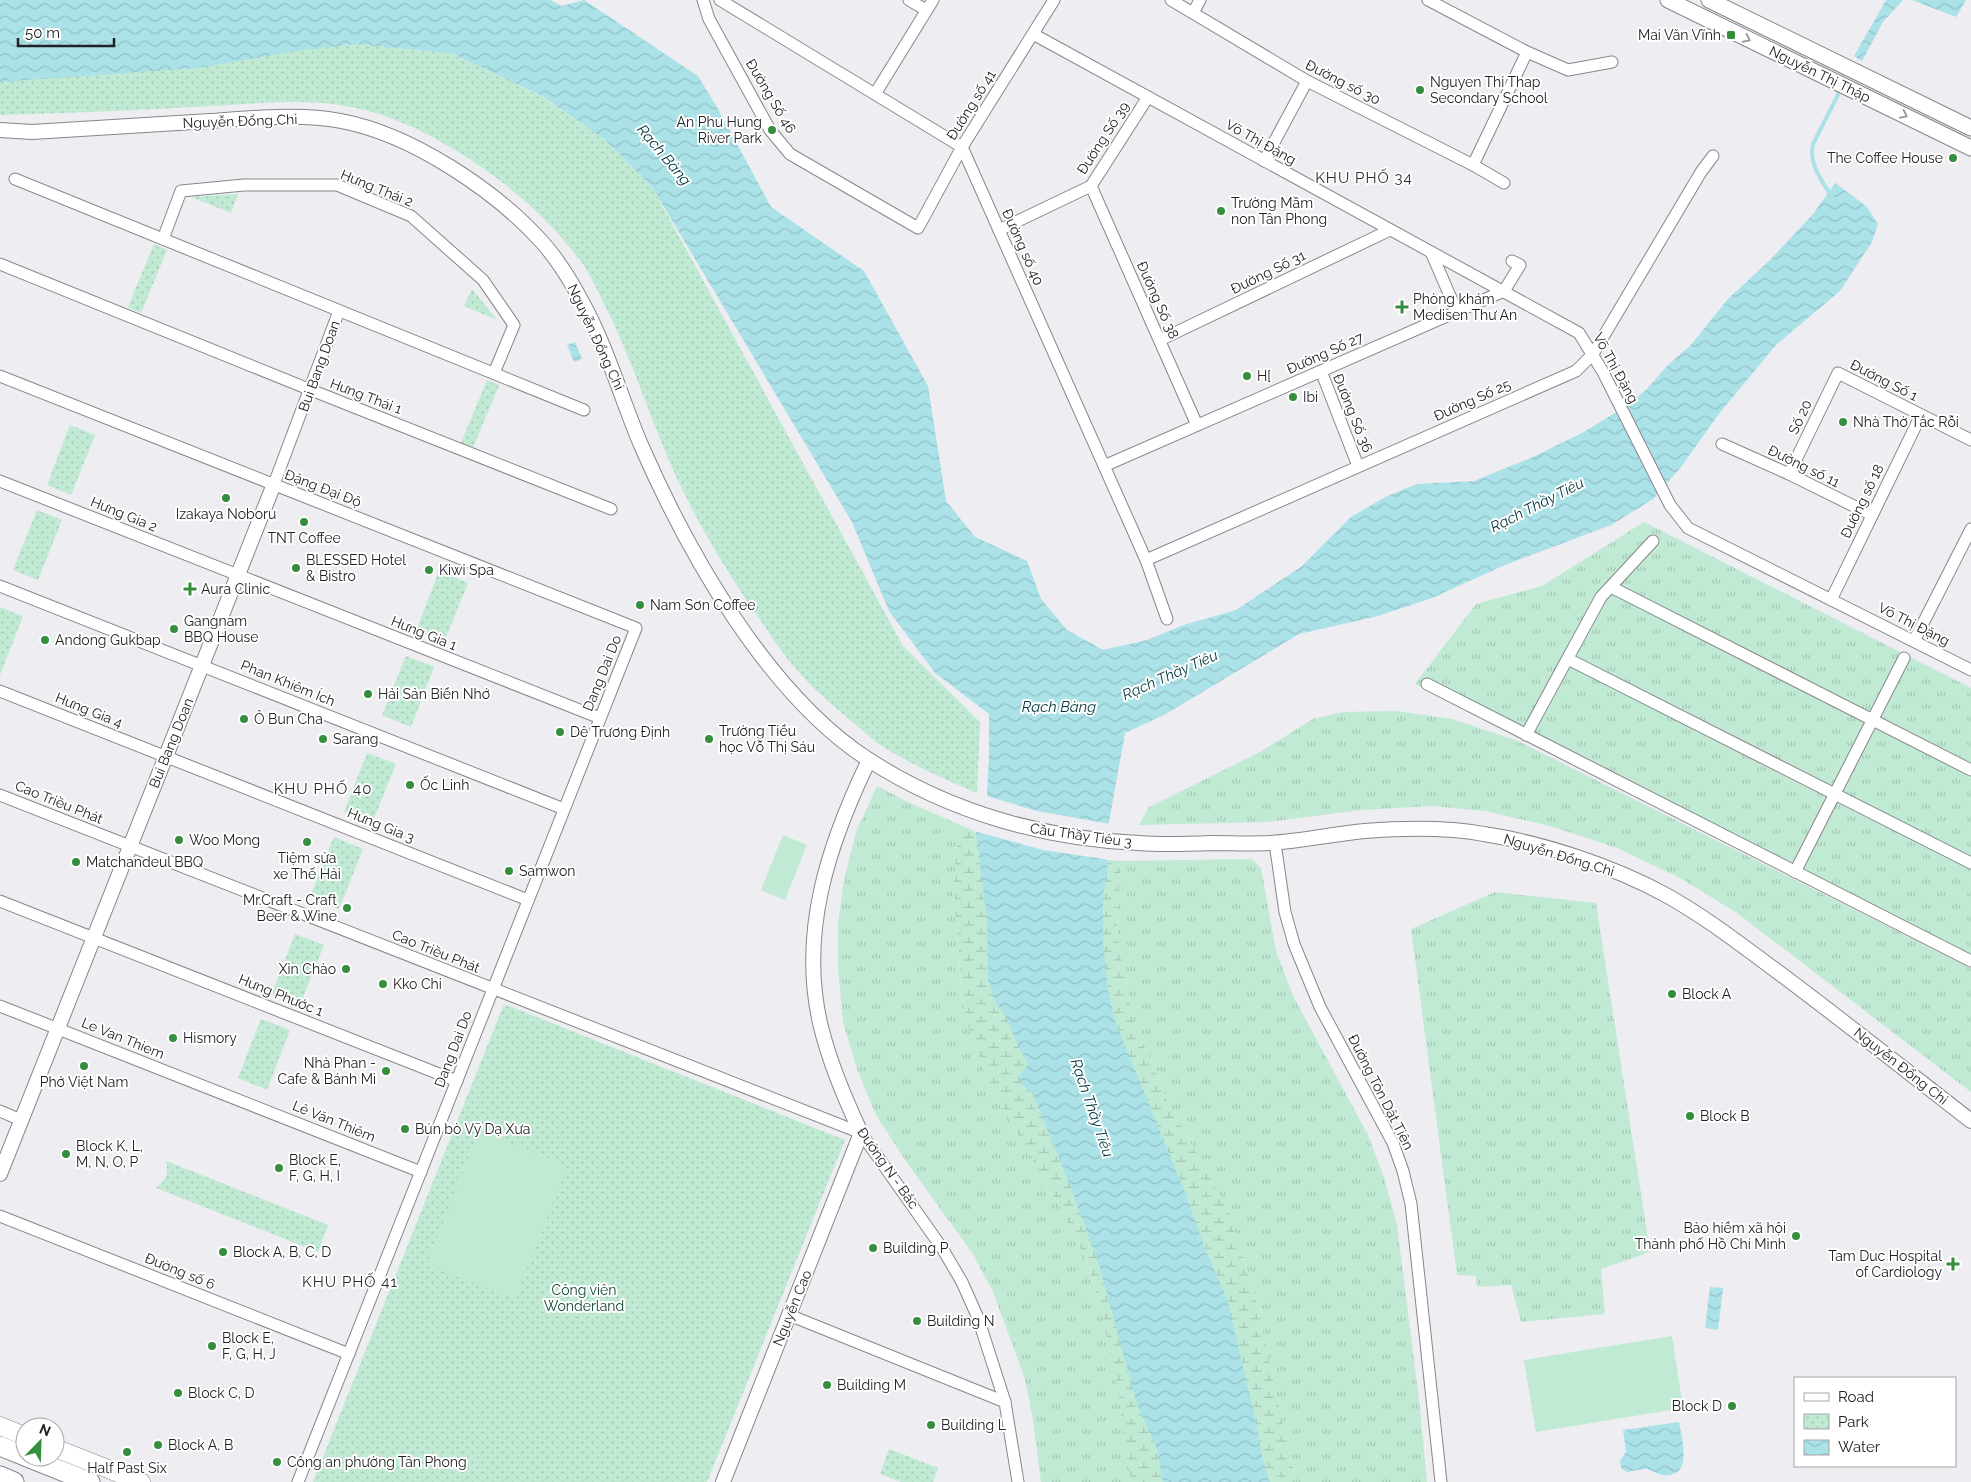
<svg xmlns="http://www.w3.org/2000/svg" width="1971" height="1482" font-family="Raleway,sans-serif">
  <defs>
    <pattern id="grass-tufts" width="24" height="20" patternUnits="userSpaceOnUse" patternTransform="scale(1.25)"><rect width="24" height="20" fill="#c0ead3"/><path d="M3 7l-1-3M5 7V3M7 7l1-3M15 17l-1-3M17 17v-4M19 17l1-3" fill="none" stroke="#a5c8b5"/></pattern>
    <pattern id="wetland-marsh" width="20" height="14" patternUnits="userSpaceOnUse" patternTransform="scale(1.25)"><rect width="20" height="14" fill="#c0ead3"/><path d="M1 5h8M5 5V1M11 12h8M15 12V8" fill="none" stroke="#a5c8b5"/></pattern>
    <pattern id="park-dots" width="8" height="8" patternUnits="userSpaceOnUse" patternTransform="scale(1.25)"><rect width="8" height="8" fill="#c0ead3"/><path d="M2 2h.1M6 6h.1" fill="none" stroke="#a5c8b5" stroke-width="1.8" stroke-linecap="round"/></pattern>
    <pattern id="water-waves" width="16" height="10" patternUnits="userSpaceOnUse" patternTransform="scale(1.25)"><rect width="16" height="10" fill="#aae2e8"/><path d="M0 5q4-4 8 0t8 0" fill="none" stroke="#92c2c7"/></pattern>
  </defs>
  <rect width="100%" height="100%" fill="#ededf2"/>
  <g fill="url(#grass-tufts)">
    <path d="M1644,522L1971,688V967L1415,684L1476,604L1542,586Z"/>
    <path d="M1396,711L1452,719L1518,741L1971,968V1092L1737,913L1680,878L1617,848L1550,826L1485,811L1432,806L1362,810L1268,822L1139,825L1149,807L1260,752L1313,719L1343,712Z"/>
    <path d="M877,786L912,804L963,826L956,850L954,888L962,1000L969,1030L982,1066L1006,1114L1062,1211L1086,1259L1100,1307L1119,1393L1123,1443L1132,1482H1041L1033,1420L1025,1379L993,1292L973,1254L905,1160L876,1115L857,1069L843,1022L838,968V924L844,880L856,832Z"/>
    <path d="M1252,859L1261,868L1276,951L1293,996L1368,1135L1384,1177L1397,1225L1420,1409L1427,1482H1296L1253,1288L1229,1211L1169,1105L1133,1019L1118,940L1117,911L1122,861Z"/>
    <path d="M1495,892L1596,903L1650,1252L1601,1269L1605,1314L1521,1322L1511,1285L1477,1287L1476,1276L1457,1275L1411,929Z"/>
  </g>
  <g fill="url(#wetland-marsh)">
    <path d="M963,826L976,832L1187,1482H1132L1123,1443L1119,1393L1100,1307L1086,1259L1062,1211L1006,1114L982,1066L969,1030L962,1000L954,888L956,850Z"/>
    <path d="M1107,860L1122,861L1117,911L1118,940L1133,1019L1169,1105L1229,1211L1253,1288L1296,1482H1247L1090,939Z"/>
  </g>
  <g fill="url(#park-dots)">
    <path d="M356,44L453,54L541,96L605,140L652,187L903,646L980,722L977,793C945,779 911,765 882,746C873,740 865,732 856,725C838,710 819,694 802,676C786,659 772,638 759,618C732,580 708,540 687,499C658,442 640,380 613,322C603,302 594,281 582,263C552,222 513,188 471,160C434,136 394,115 351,107C300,97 243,105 192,107C128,111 64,113 0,115V81Z"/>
    <path d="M238,194L231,213L191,197L237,194Z"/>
    <path d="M154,244L167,250L141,313L128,307Z"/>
    <path d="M472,289L497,320L464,306Z"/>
    <path d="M487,380L499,385L473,448L461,443Z"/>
    <path d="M70,425L95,435L71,495L47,485Z"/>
    <path d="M37,510L62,520L38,580L13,570Z"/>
    <path d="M439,571L468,583L444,642L416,631Z"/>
    <path d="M0,607L23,616L0,675Z"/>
    <path d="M406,656L434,667L411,727L382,715Z"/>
    <path d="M367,753L396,764L372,823L344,812Z"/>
    <path d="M334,837L363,849L339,909L310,897Z"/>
    <path d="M295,934L324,945L300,1005L272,993Z"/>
    <path d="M504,1004L845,1140L707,1482H313Z"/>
    <path d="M261,1019L290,1030L267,1090L238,1078Z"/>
    <path d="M166,1161L328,1225L318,1252L156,1188C166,1181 169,1173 166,1161Z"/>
    <path d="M889,1449L938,1468L933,1482H901L880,1474Z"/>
  </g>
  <g fill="#c0ead3">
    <path d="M783,835L807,845L785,900L761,890Z"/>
    <path d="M479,1131L567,1166L515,1299L427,1264Z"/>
    <path d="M1672,1336L1683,1408L1536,1432L1524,1360Z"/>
  </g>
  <g fill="url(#water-waves)">
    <path d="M0,0H551L561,6L584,0L698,76L718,109L771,207L864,271L928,386L946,501L975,537L1027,561L1041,599L1067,630L1103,650L1147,640L1184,625L1236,610L1301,567L1351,517L1387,496L1417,484L1474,481L1533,457L1582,433L1623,408L1646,390L1668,365L1690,346L1728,299L1770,260L1814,213L1835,183L1866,206L1878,224L1872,242L1840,291L1776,345L1718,415L1681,467L1653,499L1611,525L1505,565L1432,598L1378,616L1299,634L1164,715L1125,733L1109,822L1107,873L1103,895V941L1107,984L1114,1018L1131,1060L1186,1195L1206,1251L1227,1299L1255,1417L1261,1452L1269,1482H1163L1157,1449L1137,1404L1099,1265L1068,1180L1033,1095L1022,1084L1019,1077L1028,1064L1016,1041L1006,1017L994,1000L988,979L987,920L976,832L987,795L989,756V714L935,673L889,611L852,522L652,187L605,140L542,96L453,54L356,44L296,51L198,68L0,82Z"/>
    <path d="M1886,0H1903L1883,22L1862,61L1854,56Z"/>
    <path d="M1912,0H1966L1956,17Z"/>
    <path d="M575,342L582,359L574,362L567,345Z"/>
    <path d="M1710,1287L1723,1288L1718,1330L1705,1328Z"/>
    <path d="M1679,1422C1682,1439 1694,1479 1662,1475C1657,1474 1652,1470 1647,1469C1641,1469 1633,1471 1627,1472L1621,1468L1620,1461L1626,1452L1623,1430Z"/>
  </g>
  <path fill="#ededf2" d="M984,795L1037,811L1111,824L1110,860L1043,850L974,831Z"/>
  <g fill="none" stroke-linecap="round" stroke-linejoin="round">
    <path stroke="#aae2e8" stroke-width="4" d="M1832,197C1822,181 1808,163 1813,144L1841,89"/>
    <g stroke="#87878b" stroke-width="13">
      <g id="minor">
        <path d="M703,0L709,19L770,130L790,154L918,228L962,147L1054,0"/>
        <path d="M720,0L962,147L1146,560L1167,619"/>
        <path d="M909,0L926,10"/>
        <path d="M1171,0L1307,81L1473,165L1504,183"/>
        <path d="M1428,0L1527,52L1568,70L1612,62"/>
        <path d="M1193,13L1200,0"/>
        <path d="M1033,34L1579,333L1603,372L1670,505L1688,528L1971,670"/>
        <path d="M875,94L933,0"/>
        <path d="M1264,161L1307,81"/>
        <path d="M1473,165L1527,52"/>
        <path d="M15,179L584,410"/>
        <path d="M1091,186L1197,425"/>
        <path d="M999,230L1091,186L1148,97"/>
        <path d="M163,239L181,191L244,185H337L411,216L483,280L514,325L494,373"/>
        <path d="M1431,252L1457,312"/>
        <path d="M0,264L311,390L611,509"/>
        <path d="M1160,340L1390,230"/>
        <path d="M1321,371L1358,466"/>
        <path d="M0,376L636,628L298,1482"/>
        <path d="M1722,444L1789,474L1872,515"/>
        <path d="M1104,466L1504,291L1520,265L1512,261"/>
        <path d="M1789,474L1838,373L1971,440"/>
        <path d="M0,481L600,718"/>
        <path d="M274,484L339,311"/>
        <path d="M1146,560L1576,371L1593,354L1701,172L1713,156"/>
        <path d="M0,586L564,809"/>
        <path d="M1611,587L1971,770"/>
        <path d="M1831,600L1921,415"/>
        <path d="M1914,641L1971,529"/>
        <path d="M1568,659L1971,863"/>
        <path d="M1427,684L1971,961"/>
        <path d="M0,691L528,900"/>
        <path d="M1526,735L1601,597L1653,541"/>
        <path d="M0,795L861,1133L942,1248L962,1282L978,1318L1005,1402L1018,1482"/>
        <path d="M1275,843L1285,912L1294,944L1320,1007L1393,1143L1403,1171L1411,1204L1441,1482"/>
        <path d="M1795,872L1904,658"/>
        <path d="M0,901L457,1081"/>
        <path d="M0,1006L421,1172"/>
        <path d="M0,1111L21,1120"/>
        <path d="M0,1216L349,1354"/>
        <path d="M789,1315L1005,1402"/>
      </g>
    </g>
    <g stroke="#87878b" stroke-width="16">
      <g id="tertiary">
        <path d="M0,130L32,132C91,128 151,125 210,121C253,118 300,113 341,121C411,134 495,190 542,242C558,260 571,281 582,302C607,347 621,398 641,445C688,553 768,695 869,760C950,812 1044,839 1139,843C1163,845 1187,844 1211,843C1231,843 1251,844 1270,843C1302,841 1334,834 1365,831C1404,828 1445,827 1484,834C1543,843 1612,866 1664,894C1706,917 1744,947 1782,975C1846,1023 1908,1072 1971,1121"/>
        <path d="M0,1174L274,484"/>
        <path d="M723,1482L861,1133C845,1099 830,1064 821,1027C798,933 829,843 869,760"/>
      </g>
    </g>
    <g stroke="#87878b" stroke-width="17">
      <g id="secondary">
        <path d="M1668,0L1971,148"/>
        <path d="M1709,0L1971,128"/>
      </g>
    </g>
    <g stroke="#87878b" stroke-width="19">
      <g id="primary">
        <path d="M0,1426L25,1436"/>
        <path d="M55,1448L141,1482"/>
      </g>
    </g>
    <g stroke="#87878b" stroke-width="21">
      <g id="trunk">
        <path d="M0,1446L25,1456"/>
        <path d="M27,1457L90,1482"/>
        <path d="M0,1476L14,1482"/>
      </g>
    </g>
    <use href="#minor" stroke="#fff" stroke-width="11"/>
    <use href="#tertiary" stroke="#fff" stroke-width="14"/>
    <use href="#secondary" stroke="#fff" stroke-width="15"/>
    <use href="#primary" stroke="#fff" stroke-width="18"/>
    <use href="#trunk" stroke="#fff" stroke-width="19"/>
  </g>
  <defs><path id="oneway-chevron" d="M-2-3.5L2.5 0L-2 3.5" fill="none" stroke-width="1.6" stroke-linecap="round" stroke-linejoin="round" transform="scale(1.25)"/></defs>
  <g stroke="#9c9c9c">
    <use href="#oneway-chevron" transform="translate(1747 39) rotate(26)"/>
    <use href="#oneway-chevron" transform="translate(1904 115) rotate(26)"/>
  </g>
  <g fill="#348e3e" stroke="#fff" stroke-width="2">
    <rect x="1726" y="30" width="10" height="10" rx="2.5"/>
    <circle cx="1420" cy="90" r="5"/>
    <circle cx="772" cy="130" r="5"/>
    <circle cx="1953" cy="158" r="5"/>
    <circle cx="1221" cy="211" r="5"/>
    <path d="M1399.5 299.5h5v5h5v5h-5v5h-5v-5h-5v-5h5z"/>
    <circle cx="1247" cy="376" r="5"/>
    <circle cx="1293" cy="397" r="5"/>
    <circle cx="1843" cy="422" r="5"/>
    <circle cx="226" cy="498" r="5"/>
    <circle cx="304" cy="522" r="5"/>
    <circle cx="296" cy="568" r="5"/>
    <circle cx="429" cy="570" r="5"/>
    <path d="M187.5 581.5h5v5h5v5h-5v5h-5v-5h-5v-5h5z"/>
    <circle cx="640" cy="605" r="5"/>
    <circle cx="174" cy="629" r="5"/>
    <circle cx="45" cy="640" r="5"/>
    <circle cx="368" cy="694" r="5"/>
    <circle cx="244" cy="719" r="5"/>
    <circle cx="560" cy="732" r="5"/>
    <circle cx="323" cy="739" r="5"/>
    <circle cx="709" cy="739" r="5"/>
    <circle cx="410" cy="785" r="5"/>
    <circle cx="179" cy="840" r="5"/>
    <circle cx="307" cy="842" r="5"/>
    <circle cx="76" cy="862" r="5"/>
    <circle cx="509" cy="871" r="5"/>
    <circle cx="347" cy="908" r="5"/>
    <circle cx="346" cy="969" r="5"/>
    <circle cx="383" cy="984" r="5"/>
    <circle cx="1672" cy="994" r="5"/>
    <circle cx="173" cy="1038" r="5"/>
    <circle cx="84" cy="1066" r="5"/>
    <circle cx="386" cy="1071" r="5"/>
    <circle cx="1690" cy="1116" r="5"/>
    <circle cx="405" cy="1129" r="5"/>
    <circle cx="66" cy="1154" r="5"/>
    <circle cx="279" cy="1168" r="5"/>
    <circle cx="1796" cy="1236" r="5"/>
    <circle cx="873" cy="1248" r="5"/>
    <circle cx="223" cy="1252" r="5"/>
    <path d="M1950.5 1256.5h5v5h5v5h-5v5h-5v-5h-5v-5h5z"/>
    <circle cx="917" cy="1321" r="5"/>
    <circle cx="212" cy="1346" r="5"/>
    <circle cx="827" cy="1385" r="5"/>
    <circle cx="178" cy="1393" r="5"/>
    <circle cx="1732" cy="1406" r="5"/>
    <circle cx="931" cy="1425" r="5"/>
    <circle cx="158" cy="1445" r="5"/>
    <circle cx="127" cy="1452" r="5"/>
    <circle cx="277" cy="1462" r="5"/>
  </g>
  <g text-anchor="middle" stroke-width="4" stroke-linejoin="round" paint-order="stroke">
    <g font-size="14" fill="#222224" stroke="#fff" text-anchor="start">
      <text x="1721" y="40" text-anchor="end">Mai Văn Vĩnh</text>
      <text x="1430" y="87">Nguyen Thi Thap<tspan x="1430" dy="16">Secondary School</tspan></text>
      <text x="762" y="127" text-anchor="end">An Phu Hung<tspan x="762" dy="16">River Park</tspan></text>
      <text x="1943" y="163" text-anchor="end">The Coffee House</text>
      <text x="1231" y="208">Trường Mầm<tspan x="1231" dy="16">non Tân Phong</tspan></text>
      <text x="1413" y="304">Phòng khám<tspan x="1413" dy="16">Medisen Thư An</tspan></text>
      <text x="1257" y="381">H[</text>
      <text x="1303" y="402">Ibi</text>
      <text x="1853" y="427">Nhà Thờ Tắc Rỗi</text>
      <text x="226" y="519" text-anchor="middle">Izakaya Noboru</text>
      <text x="304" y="543" text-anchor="middle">TNT Coffee</text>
      <text x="306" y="565">BLESSED Hotel<tspan x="306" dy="16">&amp; Bistro</tspan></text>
      <text x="439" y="575">Kiwi Spa</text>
      <text x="201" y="594">Aura Clinic</text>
      <text x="650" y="610">Nam Sơn Coffee</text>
      <text x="184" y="626">Gangnam<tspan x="184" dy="16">BBQ House</tspan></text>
      <text x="55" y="645">Andong Gukbap</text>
      <text x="378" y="699">Hải Sản Biển Nhớ</text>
      <text x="254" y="724">Ô Bun Cha</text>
      <text x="719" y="736">Trường Tiểu<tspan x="719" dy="16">học Vỗ Thị Sáu</tspan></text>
      <text x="570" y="737">Dê Trương Định</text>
      <text x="333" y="744">Sarang</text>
      <text x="420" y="790">Ốc Linh</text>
      <text x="189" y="845">Woo Mong</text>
      <text x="307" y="863" text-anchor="middle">Tiệm sửa<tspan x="307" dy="16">xe Thế Hải</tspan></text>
      <text x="86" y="867">Matchandeul BBQ</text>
      <text x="519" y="876">Samwon</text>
      <text x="337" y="905" text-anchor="end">Mr.Craft - Craft<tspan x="337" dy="16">Beer &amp; Wine</tspan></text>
      <text x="336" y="974" text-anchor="end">Xin Chào</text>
      <text x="393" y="989">Kko Chi</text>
      <text x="1682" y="999">Block A</text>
      <text x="183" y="1043">Hismory</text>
      <text x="376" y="1068" text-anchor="end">Nhà Phan -<tspan x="376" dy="16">Cafe &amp; Bánh Mì</tspan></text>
      <text x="84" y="1087" text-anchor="middle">Phở Việt Nam</text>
      <text x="1700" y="1121">Block B</text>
      <text x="415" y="1134">Bún bò Vỹ Dạ Xưa</text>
      <text x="76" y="1151">Block K, L,<tspan x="76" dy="16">M, N, O, P</tspan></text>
      <text x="289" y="1165">Block E,<tspan x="289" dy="16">F, G, H, I</tspan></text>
      <text x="1786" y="1233" text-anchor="end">Bảo hiểm xã hội<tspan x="1786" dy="16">Thành phố Hồ Chí Minh</tspan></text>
      <text x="883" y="1253">Building P</text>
      <text x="233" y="1257">Block A, B, C, D</text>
      <text x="1942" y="1261" text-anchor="end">Tam Duc Hospital<tspan x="1942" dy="16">of Cardiology</tspan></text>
      <text x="927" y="1326">Building N</text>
      <text x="222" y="1343">Block E,<tspan x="222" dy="16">F, G, H, J</tspan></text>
      <text x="837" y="1390">Building M</text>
      <text x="188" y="1398">Block C, D</text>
      <text x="1722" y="1411" text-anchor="end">Block D</text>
      <text x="941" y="1430">Building L</text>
      <text x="168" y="1450">Block A, B</text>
      <text x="287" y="1467">Công an phường Tân Phong</text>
      <text x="127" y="1473" text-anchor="middle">Half Past Six</text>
    </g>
    <g font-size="14" fill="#222224" stroke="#fff">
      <text transform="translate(1820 74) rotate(26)" y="5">Nguyễn Thị Thập</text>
      <text transform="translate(1343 82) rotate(27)" y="5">Đường số 30</text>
      <text transform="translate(771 96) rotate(59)" y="5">Đường Số 46</text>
      <text transform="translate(971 105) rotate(-58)" y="5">Đường số 41</text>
      <text transform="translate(240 121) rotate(-2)" y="5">Nguyễn Đổng Chi</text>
      <text transform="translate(1103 138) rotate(-57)" y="5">Đường Số 39</text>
      <text transform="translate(1261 142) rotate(29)" y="5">Võ Thị Đặng</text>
      <text transform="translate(377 188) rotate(22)" y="5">Hưng Thái 2</text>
      <text transform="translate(1023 247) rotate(66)" y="5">Đường số 40</text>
      <text transform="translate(1268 272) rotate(-26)" y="5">Đường Số 31</text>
      <text transform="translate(1158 300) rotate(66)" y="5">Đường Số 38</text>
      <text transform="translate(596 337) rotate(65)" y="5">Nguyễn Đổng Chi</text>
      <text transform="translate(1325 353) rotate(-24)" y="5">Đường Số 27</text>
      <text transform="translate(319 366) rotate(-70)" y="5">Bui Bang Doan</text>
      <text transform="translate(1616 368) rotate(61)" y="5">Võ Thị Đặng</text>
      <text transform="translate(1884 380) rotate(27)" y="5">Đường Số 1</text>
      <text transform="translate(366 396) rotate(21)" y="5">Hưng Thái 1</text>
      <text transform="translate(1472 400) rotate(-24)" y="5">Đường Số 25</text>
      <text transform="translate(1353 413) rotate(68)" y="5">Đường Số 36</text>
      <text transform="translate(1800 417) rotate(-65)" y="5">Số 20</text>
      <text transform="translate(1804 466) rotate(26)" y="5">Đường số 11</text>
      <text transform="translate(323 488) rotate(21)" y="5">Đặng Đại Độ</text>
      <text transform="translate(1862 501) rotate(-64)" y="5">Đường số 18</text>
      <text transform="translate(124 514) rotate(22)" y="5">Hưng Gia 2</text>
      <text transform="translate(1914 624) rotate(27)" y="5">Võ Thị Đặng</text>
      <text transform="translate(424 633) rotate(22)" y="5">Hưng Gia 1</text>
      <text transform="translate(602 673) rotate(-68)" y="5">Dang Dai Do</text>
      <text transform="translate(288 683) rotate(22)" y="5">Phan Khiêm Ích</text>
      <text transform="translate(89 710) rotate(22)" y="5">Hưng Gia 4</text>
      <text transform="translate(171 743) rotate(-68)" y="5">Bui Bang Doan</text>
      <text transform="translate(59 802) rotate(22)" y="5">Cao Triều Phát</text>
      <text transform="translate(381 825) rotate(22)" y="5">Hưng Gia 3</text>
      <text transform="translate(1081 835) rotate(8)" y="5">Cầu Thầy Tiêu 3</text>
      <text transform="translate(1559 855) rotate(17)" y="5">Nguyễn Đổng Chi</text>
      <text transform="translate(436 951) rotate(22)" y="5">Cao Triều Phát</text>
      <text transform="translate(281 995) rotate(22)" y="5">Hưng Phước 1</text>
      <text transform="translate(123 1038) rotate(22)" y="5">Le Van Thiem</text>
      <text transform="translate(453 1049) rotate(-69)" y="5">Dang Dai Do</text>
      <text transform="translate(1901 1066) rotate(38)" y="5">Nguyễn Đổng Chi</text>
      <text transform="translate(1381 1092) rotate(63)" y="5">Đường Tôn Dật Tiên</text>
      <text transform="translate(334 1121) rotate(22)" y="5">Lê Văn Thiêm</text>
      <text transform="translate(888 1168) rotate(55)" y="5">Đường N - Bắc</text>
      <text transform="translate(180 1271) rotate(22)" y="5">Đường số 6</text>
      <text transform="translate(792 1308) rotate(-68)" y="5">Nguyễn Cao</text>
    </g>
    <g font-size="14" fill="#0f4730" stroke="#fff">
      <text x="584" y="1295">Công viên<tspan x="584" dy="16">Wonderland</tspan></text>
    </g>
    <g font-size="15" font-style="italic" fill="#00363b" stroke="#fff">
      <text transform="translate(664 155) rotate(50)" y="5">Rạch Bàng</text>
      <text transform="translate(1537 505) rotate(-27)" y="5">Rạch Thầy Tiêu</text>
      <text transform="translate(1170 675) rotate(-24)" y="5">Rạch Thầy Tiêu</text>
      <text x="1059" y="712">Rạch Bàng</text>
      <text transform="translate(1092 1108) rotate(71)" y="5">Rạch Thầy Tiêu</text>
    </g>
    <g font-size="15" letter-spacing="1" fill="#2c2b2f" stroke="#fff">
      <text x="1364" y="183">KHU PHỐ 34</text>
      <text x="323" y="794">KHU PHỐ 40</text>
      <text x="350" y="1287">KHU PHỐ 41</text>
    </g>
  </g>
  <rect x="1794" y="1377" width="162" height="90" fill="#ffffff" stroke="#a7a7a7"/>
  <rect x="1804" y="1393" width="25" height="8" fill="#ffffff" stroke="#a7a7a7"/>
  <text x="1838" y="1402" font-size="15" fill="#222224">Road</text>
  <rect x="1804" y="1414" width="25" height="15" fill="url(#park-dots)" stroke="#a7a7a7"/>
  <text x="1838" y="1427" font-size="15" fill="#222224">Park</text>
  <rect x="1804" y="1440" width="25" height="15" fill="url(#water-waves)" stroke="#a7a7a7"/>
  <text x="1838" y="1452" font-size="15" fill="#222224">Water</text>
  <g transform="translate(40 1442) rotate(23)"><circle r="24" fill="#ffffff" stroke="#a7a7a7"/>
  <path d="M0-4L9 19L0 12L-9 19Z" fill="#348e3e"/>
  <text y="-8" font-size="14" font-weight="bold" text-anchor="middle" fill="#222224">N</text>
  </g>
  <path d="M18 38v8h96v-8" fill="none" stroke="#222224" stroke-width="2.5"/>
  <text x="25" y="38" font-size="15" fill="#222224" stroke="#ffffff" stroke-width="4" paint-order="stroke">50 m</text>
</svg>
